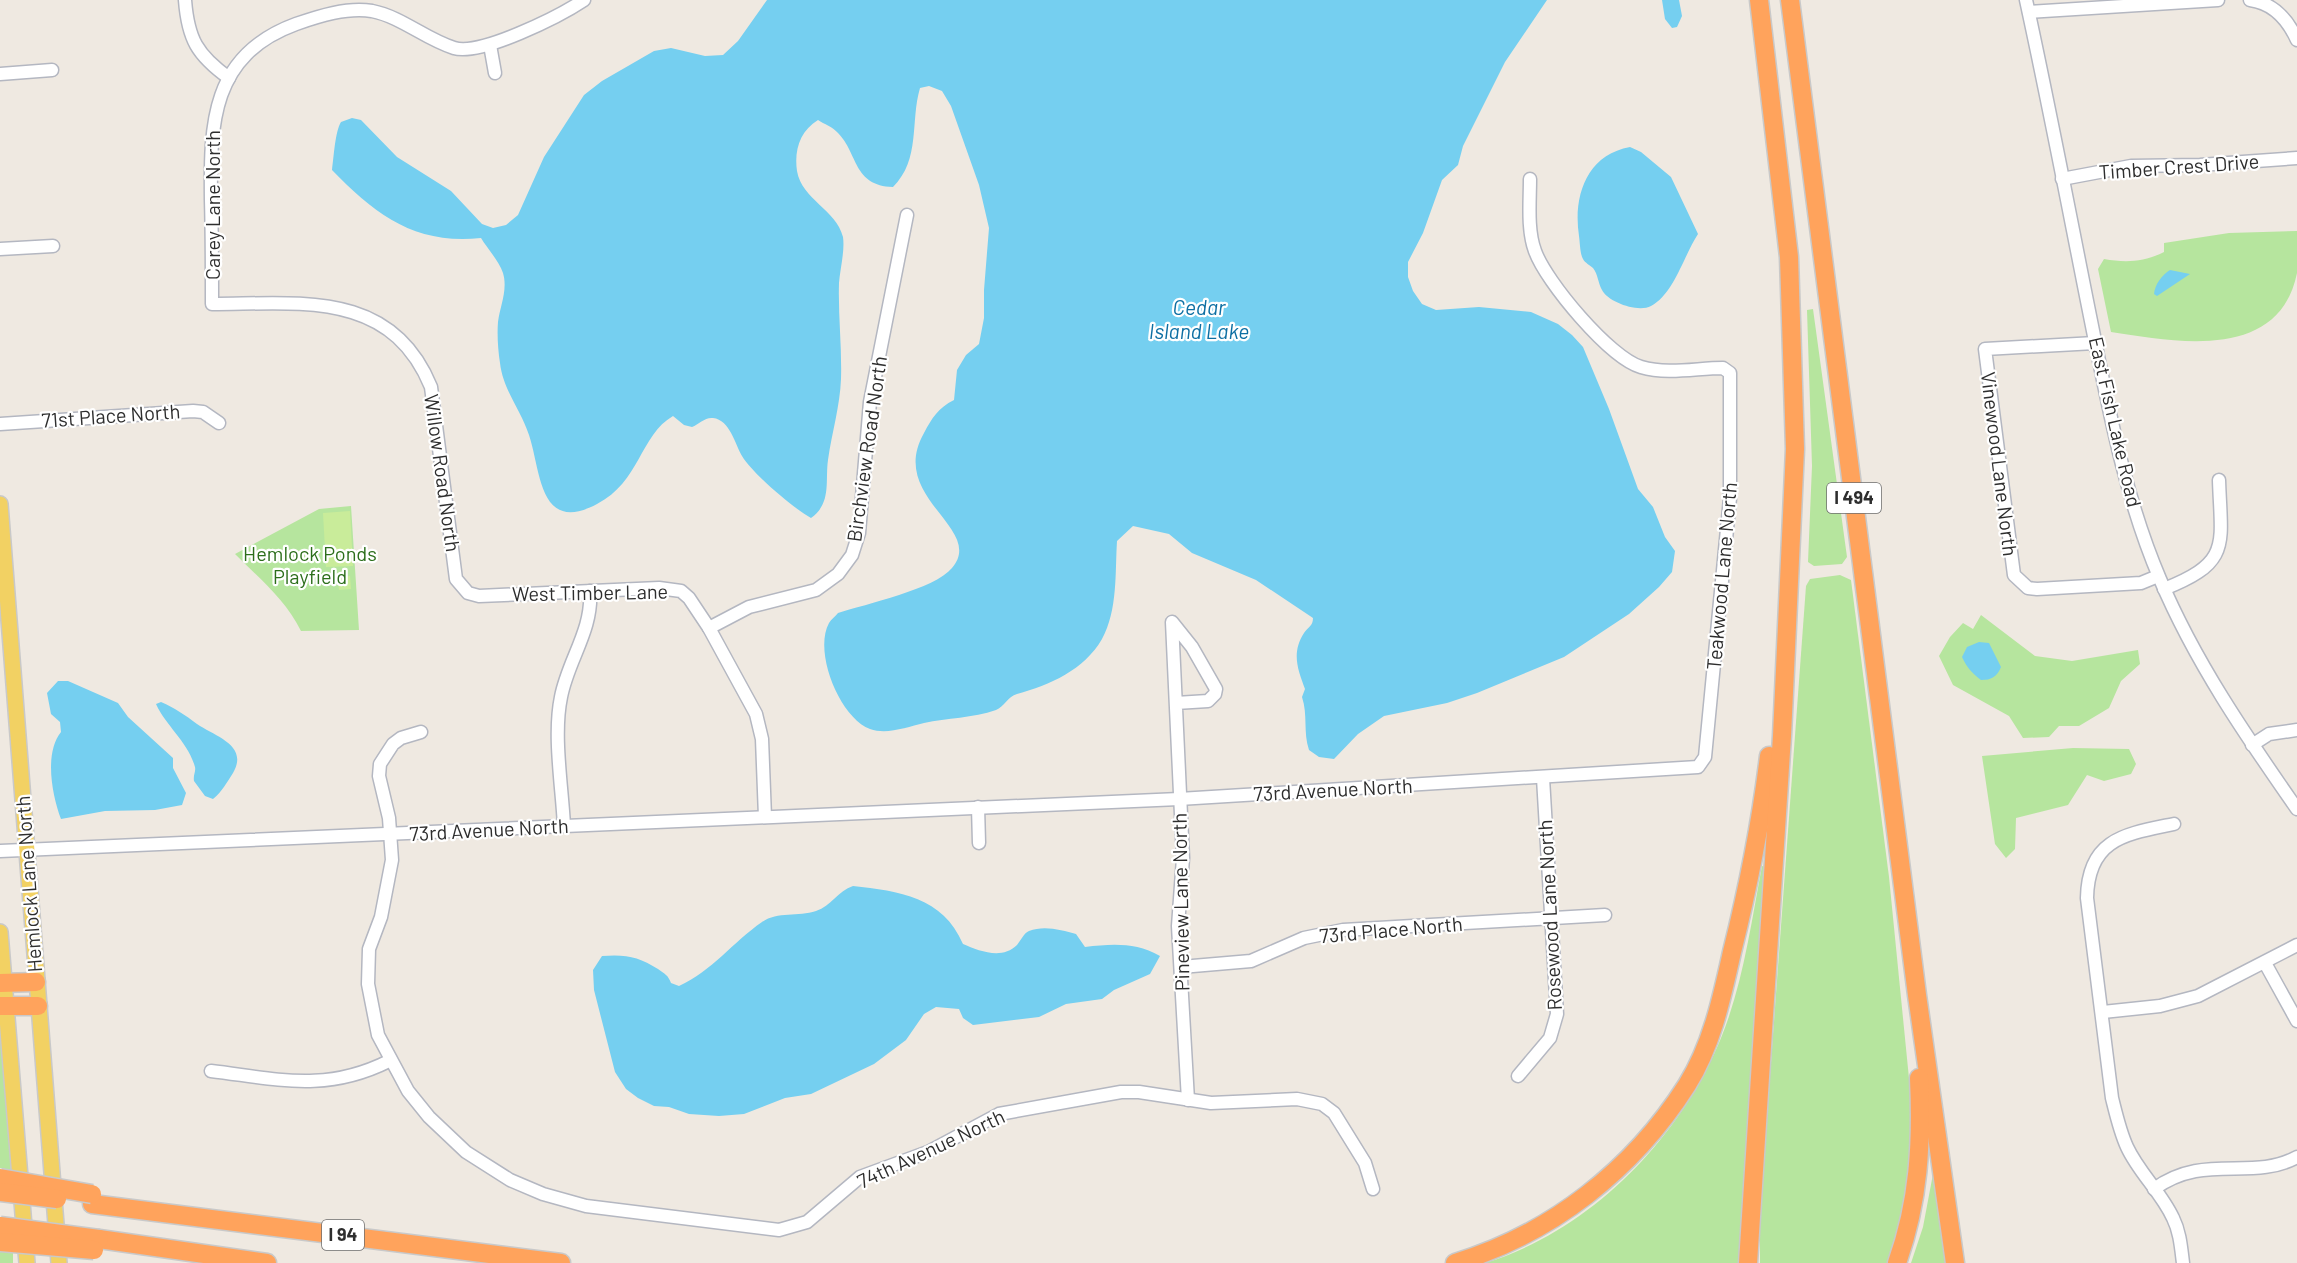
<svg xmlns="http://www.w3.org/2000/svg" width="2297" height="1263" font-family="Barlow,sans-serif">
  <rect width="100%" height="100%" fill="#efe9e1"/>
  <g fill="#b6e59e">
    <path d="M2297,231C2297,244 2297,260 2297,273C2279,362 2176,342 2111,332L2098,269L2104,259C2126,263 2144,262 2164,252V243L2229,233Z"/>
    <path d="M1813,309L1847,557L1842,564L1814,566L1808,562L1812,466L1807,310Z"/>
    <path d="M351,506L359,630L301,631C286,600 259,578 235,554L319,509Z"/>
    <path d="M1840,575L1851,580L1889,877L1916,1149L1891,1263H1760V1212L1806,586L1810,579Z"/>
    <path d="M1981,615L2035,656L2072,661L2138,650L2140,664L2121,681L2109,708L2079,726H2059L2049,737L2023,738L2009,716L1953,685L1939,656L1950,637L1963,623L1973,629Z"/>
    <path d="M2073,748L2129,749L2136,764L2131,774L2104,781L2087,775L2068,805L2016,818L2015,849L2006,858L1995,844L1982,756Z"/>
    <path d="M1762,866L1766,867L1741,1263H1485C1590,1231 1680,1139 1721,1038C1743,984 1751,924 1762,866Z"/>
    <path d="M0,1028L2,1030L11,1170L0,1168Z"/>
    <path d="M1933,1174H1938L1949,1263H1911L1923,1227Z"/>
    <path d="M0,1247L13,1249V1263H0Z"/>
  </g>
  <g fill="#c9ec9a">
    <path d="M350,511L353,566L326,567L323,513Z"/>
    <path d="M350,576L351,589L339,590L337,577Z"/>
  </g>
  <g fill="#75cff0">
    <path d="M767,0H1547L1505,62L1463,146L1458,165L1442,180L1423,233L1408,262V277L1413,291L1422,304L1436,310L1479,307L1531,312L1558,324L1572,335L1583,347L1609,409L1638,489L1653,507L1665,537L1675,551L1672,572L1659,587L1629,614L1564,657L1477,693L1447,703L1384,716L1358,734L1334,759L1319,757L1309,750C1303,732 1308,715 1302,697L1305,689C1298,670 1291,653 1304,633C1308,627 1313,626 1313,618L1256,580L1192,553L1169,534L1133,526L1117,541C1115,572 1118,610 1102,639C1084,670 1050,685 1017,694C1008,696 1004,707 996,710C973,718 947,718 924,723C907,727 887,735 870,729C840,718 813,652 829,623C831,619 836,616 838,613C866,604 935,589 952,568C986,528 887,498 924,433C932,418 938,408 954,400L957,370L966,355L979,344L984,318V290L989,228L979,185L951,106L942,91L929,86L920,88C910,122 921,159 893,187C853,186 858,153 838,133C833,127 824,124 818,120C800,131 794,150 797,171C802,200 836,209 843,237C845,251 840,269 839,283C838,315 842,347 841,379C840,406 832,432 828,460C825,481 832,503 811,518C793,508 753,474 742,456C735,444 730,420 713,418C705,417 699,424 692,427L684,425L673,416C640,435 640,482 597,504C539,535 541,471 529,435C521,410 503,390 500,363C498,350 497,335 498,322C500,306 508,290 503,273C499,261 487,248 481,238C415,245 376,215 332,170C334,156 335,132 341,122L352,118L361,120L397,157L451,191L482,224L493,228L506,225L518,215L544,157L584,95L602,81L654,51L671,48L705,56L723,55L738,41Z"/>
    <path d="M1662,0H1679L1682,16L1677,27L1672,28L1665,19Z"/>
    <path d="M1630,147L1641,152L1671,177L1698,234C1684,255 1674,294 1651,306C1638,313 1608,302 1602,290C1598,283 1598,274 1593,268C1590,265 1585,263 1583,259C1580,254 1580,243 1579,236C1573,197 1586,155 1630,147Z"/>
    <path d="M2170,270L2190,274L2157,296L2154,294C2155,284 2162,275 2170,270Z"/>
    <path d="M1979,642L1989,643L2001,667C1997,677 1991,680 1981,680C1972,673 1967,668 1962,657L1967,647Z"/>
    <path d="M58,681H68L118,703L128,717L173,758V768L186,793L182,805L155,810L105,811L61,819C52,795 44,753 61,732L60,722L51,714L47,693Z"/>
    <path d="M161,702C175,708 185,715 197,724C216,737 249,745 233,773C227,782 222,792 213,799L205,796L194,781C193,775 196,772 195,767C188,742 166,726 156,704Z"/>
    <path d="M853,886C899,891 943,897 963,944C979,951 1002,960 1017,945C1021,940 1024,933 1029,931C1044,925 1062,930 1076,934L1085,947C1112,944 1135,942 1160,956L1150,974L1114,990L1102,999L1066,1004L1039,1017L973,1025L963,1018L959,1009L936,1007L924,1014L906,1040L874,1064L811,1094L785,1098L744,1114L719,1116L689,1114L669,1107L654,1106L638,1098L626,1089L615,1072L594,990L593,970L602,956C626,954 639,957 658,969C665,974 668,975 671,983L679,986C712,971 733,942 762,922C778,911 798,917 816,911C831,906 838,891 853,886Z"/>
  </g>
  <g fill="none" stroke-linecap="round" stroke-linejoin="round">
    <g stroke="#b4b7c1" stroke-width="15">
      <g id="minor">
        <path d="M185,0C188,39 197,55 229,78"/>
        <path d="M584,0C560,16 481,56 454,48C425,39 402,17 372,11C347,7 319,16 296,24C211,55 210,124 211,200C212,235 212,269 212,304C299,304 391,289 431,387L456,579L468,593L479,596L659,588L681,591L689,598L709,628L756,714L762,739L765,817"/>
        <path d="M2026,0C2049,105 2069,211 2090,316C2108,405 2124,495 2160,579C2195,662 2246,736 2297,809"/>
        <path d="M2250,0C2273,3 2288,20 2297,40"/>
        <path d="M2029,12L2218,0"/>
        <path d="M490,45L495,73"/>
        <path d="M0,74L52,70"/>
        <path d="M2062,179L2131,166L2200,165L2297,158"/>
        <path d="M0,249L53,246"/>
        <path d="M2095,343L1985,349L2014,575L2028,588L2037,589L2141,583L2158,576"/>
        <path d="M0,424L193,411L203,412L219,423"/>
        <path d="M2164,589C2232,562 2221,545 2219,480"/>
        <path d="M709,628L749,607L816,590L838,574L852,555L859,533L870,402L907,215"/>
        <path d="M1176,703L1208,701L1215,694L1216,689L1192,647L1172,622L1183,858L1178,926L1188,1100"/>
        <path d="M421,732L401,738L393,744L380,764L379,776L389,818L392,860L381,917L369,949L368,984L378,1035L408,1091L429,1117L466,1152L510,1180L543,1194L586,1206L779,1230L807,1222L860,1177L928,1152L999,1114L1121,1092H1139L1211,1103L1297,1099L1322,1104L1334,1113L1365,1163L1373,1189"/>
        <path d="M2252,745L2269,734L2297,730"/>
        <path d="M978,807L979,843"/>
        <path d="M2174,824C2126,834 2088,838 2087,898L2112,1098C2116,1114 2120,1132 2127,1147C2139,1173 2161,1192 2173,1218C2180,1232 2181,1247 2183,1263"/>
        <path d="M564,826C562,786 553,735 561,697C568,660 593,630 590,591"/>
        <path d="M0,851L1179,799L1698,767L1705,757L1730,498V373L1723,368C1697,368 1668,375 1641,367C1610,358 1546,282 1535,251C1527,230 1530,201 1530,179"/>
        <path d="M2265,963L2297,1021"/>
        <path d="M1181,967L1251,961L1304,938L1343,930L1605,915"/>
        <path d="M2103,1012L2160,1006L2198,996L2297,945"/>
        <path d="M211,1071C278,1079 325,1093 389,1061"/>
        <path d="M1518,1076L1550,1038L1557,1014L1543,778"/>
        <path d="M2154,1189C2205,1152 2251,1182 2297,1157"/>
      </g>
    </g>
    <g stroke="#c9c9c9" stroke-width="18">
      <g id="major">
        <path d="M0,504L59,1263"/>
        <path d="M0,932L27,1263"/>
      </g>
    </g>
    <g stroke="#c9c9c9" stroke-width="21">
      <g id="highway">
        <path d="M1790,0L1917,995L1955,1263"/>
        <path d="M0,983L36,982"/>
        <path d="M0,1006H38"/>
        <path d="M92,1204L561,1263"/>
        <path d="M99,1239L267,1263"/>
        <path d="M1455,1263C1551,1234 1633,1170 1687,1085C1712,1045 1722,997 1732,952C1748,888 1761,822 1769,756"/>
        <path d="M1748,1263L1782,736L1795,449L1789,257L1759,0"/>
        <path d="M1897,1263C1919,1201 1922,1143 1919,1078"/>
      </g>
    </g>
    <use href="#minor" stroke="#fff" stroke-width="12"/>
    <use href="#major" stroke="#f2d163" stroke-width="15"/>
    <use href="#highway" stroke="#ffa35c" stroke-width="18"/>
    <g stroke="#c9c9c9" stroke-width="21" stroke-linecap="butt">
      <g id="highway-bridge">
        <path d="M0,1178L92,1194"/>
        <path d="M0,1192L57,1199"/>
        <path d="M0,1226L99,1239"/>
        <path d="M0,1242L94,1250"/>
      </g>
    </g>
    <use href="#highway-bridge" stroke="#ffa35c" stroke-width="18"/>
  </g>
  <g text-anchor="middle" stroke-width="4.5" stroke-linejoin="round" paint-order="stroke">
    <g fill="#fff" stroke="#6d6d6d" stroke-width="1.5">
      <rect x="1827" y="483" width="54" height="30" rx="4.5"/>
      <rect x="322" y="1220" width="42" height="30" rx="4.5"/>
    </g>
    <g font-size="18" font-weight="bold" fill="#2e2e2e">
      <text x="1854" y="504">I 494</text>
      <text x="343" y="1241">I 94</text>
    </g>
    <g font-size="20" fill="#2e2e2e" stroke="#fff">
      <text transform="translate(2179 167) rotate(-4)" y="7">Timber Crest Drive</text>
      <text transform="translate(213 205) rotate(-90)" y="7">Carey Lane North</text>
      <text transform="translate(111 416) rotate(-4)" y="7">71st Place North</text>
      <text transform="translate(2115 422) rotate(77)" y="7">East Fish Lake Road</text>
      <text transform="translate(867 449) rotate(-82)" y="7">Birchview Road North</text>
      <text transform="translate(1999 464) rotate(83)" y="7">Vinewood Lane North</text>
      <text transform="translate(442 473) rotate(82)" y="7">Willow Road North</text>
      <text transform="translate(1722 576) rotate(-85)" y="7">Teakwood Lane North</text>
      <text transform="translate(590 593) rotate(-1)" y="7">West Timber Lane</text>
      <text transform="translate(1333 790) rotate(-3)" y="7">73rd Avenue North</text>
      <text transform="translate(489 830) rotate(-3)" y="7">73rd Avenue North</text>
      <text transform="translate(29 884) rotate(-94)" y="7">Hemlock Lane North</text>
      <text transform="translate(1181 902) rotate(-91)" y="7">Pineview Lane North</text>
      <text transform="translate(1550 915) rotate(-93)" y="7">Rosewood Lane North</text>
      <text transform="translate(1391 930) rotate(-5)" y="7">73rd Place North</text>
      <text transform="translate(931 1149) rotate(-25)" y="7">74th Avenue North</text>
    </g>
    <g font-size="20" fill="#2c6e1b" stroke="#fff">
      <text x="310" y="561">Hemlock Ponds<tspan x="310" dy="23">Playfield</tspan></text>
    </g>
    <g font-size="21" font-style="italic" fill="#0d6fa3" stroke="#fff">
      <text x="1199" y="315">Cedar<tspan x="1199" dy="24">Island Lake</tspan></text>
    </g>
  </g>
</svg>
